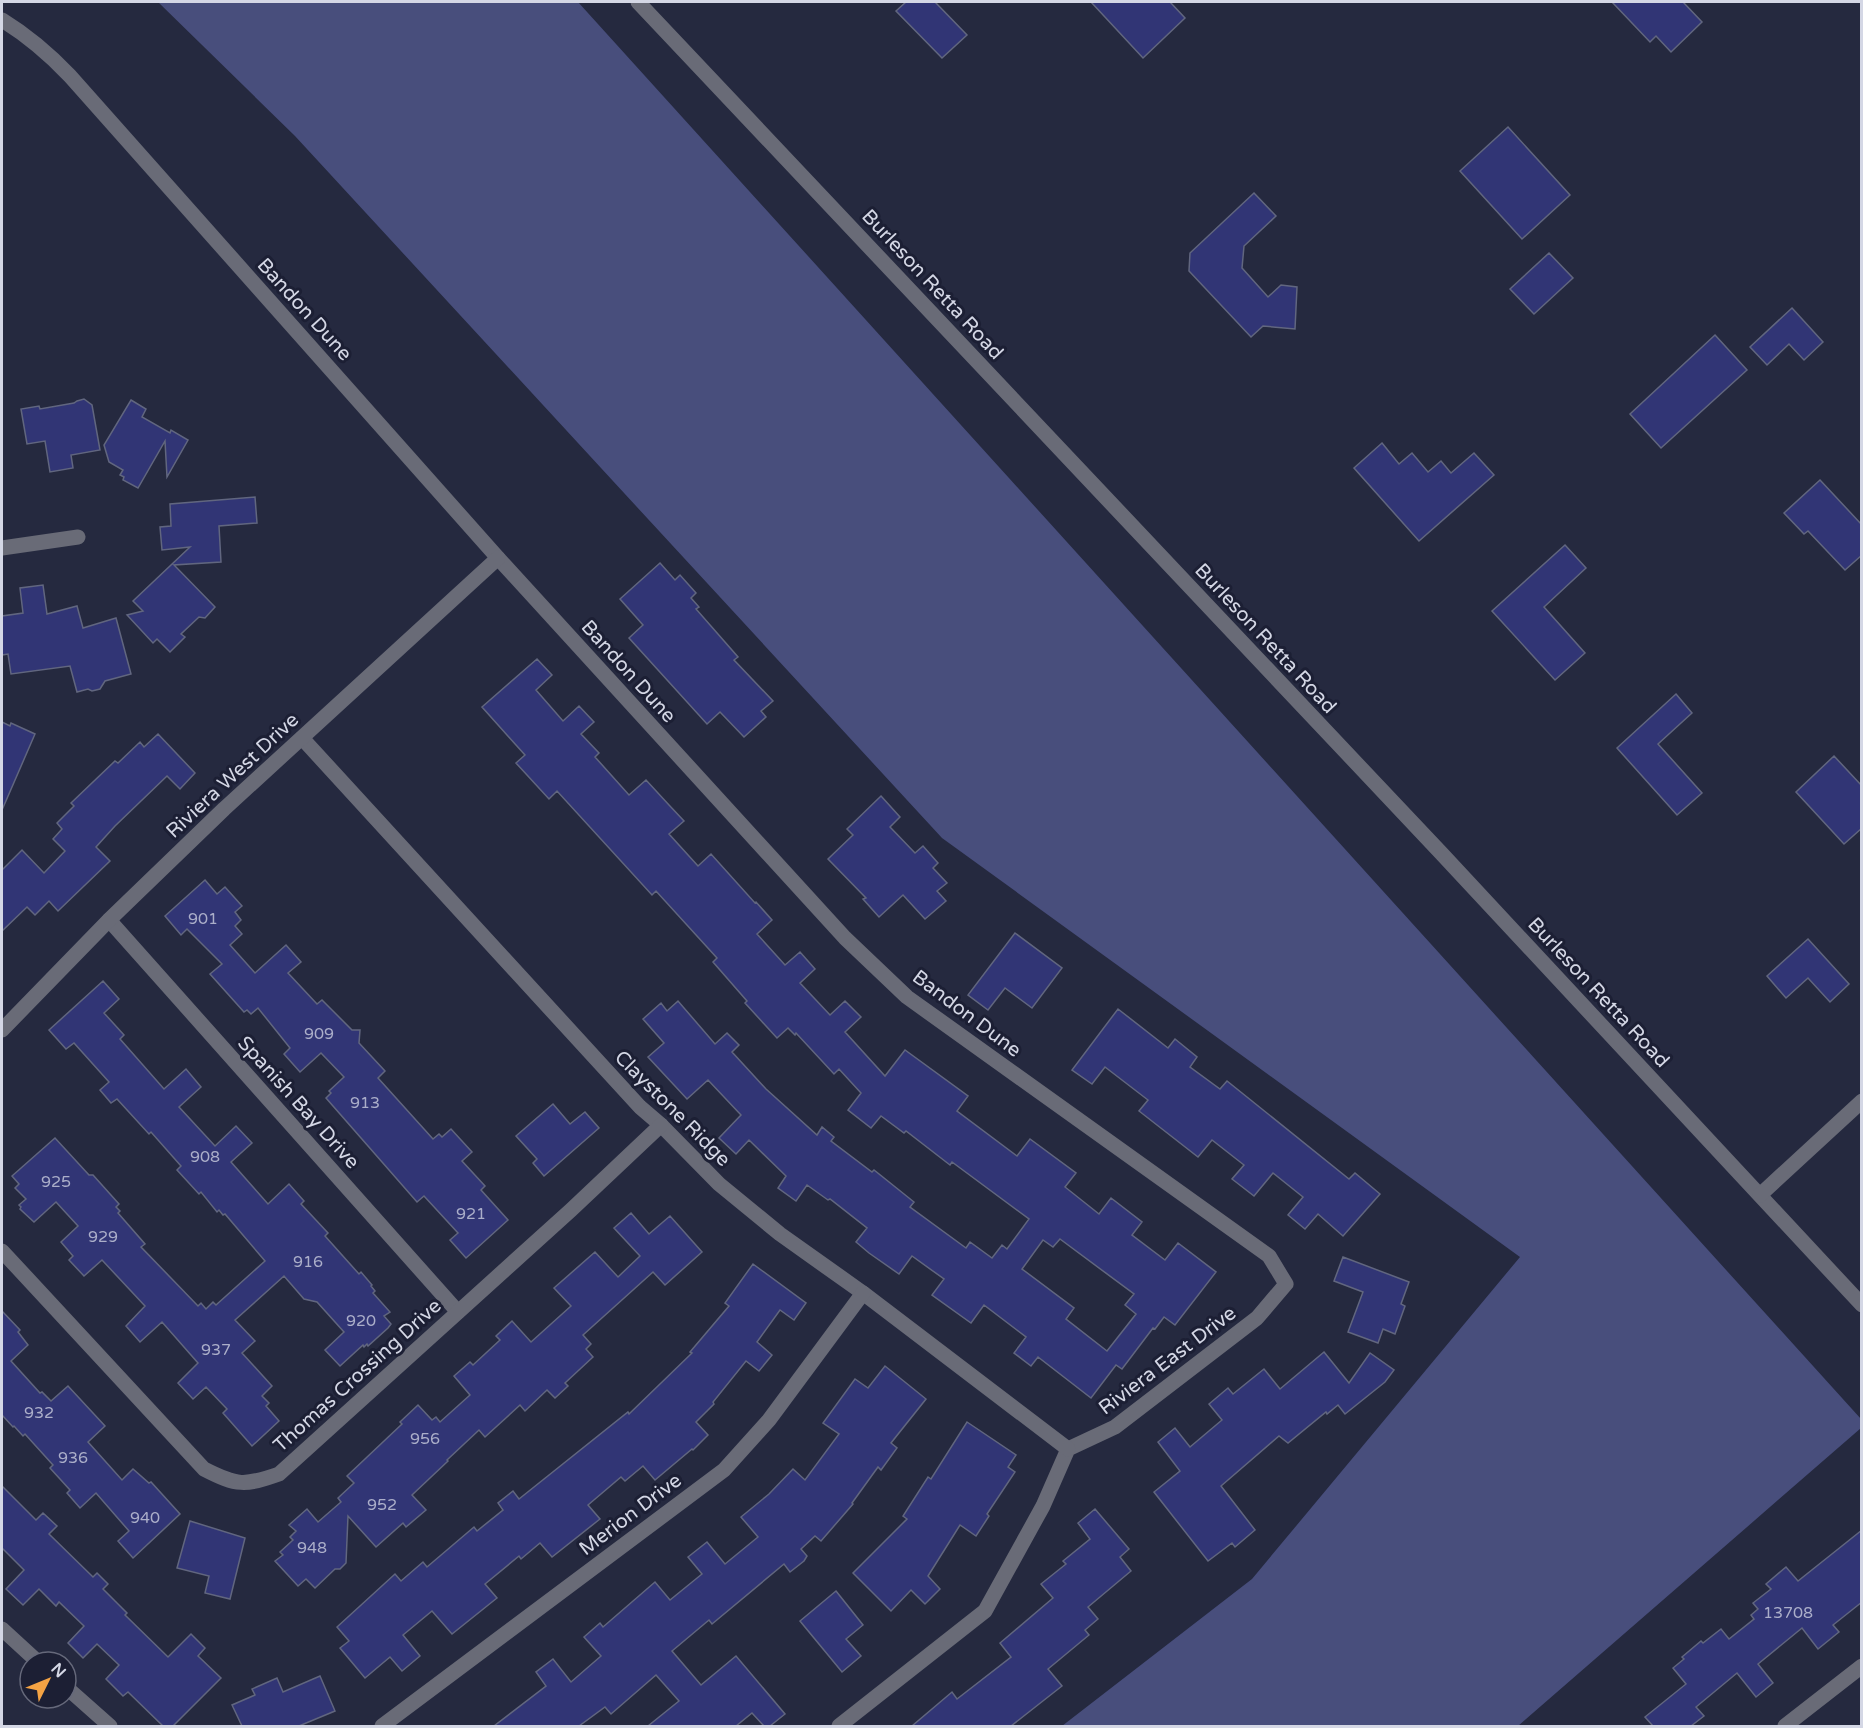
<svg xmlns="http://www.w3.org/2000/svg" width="1863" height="1728" font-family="'Varela Round',sans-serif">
  <rect width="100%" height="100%" fill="#25293f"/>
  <path fill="#484e7c" d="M158,2H578L1861,1419V1428L1518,1726H1062L1252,1579L1520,1257L942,838L295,136Z"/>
  <g fill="#313575" stroke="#61667f" stroke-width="1.5" fill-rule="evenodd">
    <path d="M906,2H935L967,35L942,58L896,11Z"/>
    <path d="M1091,2H1170L1185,18L1143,58Z"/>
    <path d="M1612,2H1683L1702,22L1671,52L1656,36L1650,42Z"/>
    <path d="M1508,127L1570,195L1522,239L1460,171Z"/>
    <path d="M1254,193L1276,216L1244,246L1242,268L1268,297L1281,285L1297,287L1295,329L1263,326L1251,337L1189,271L1190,253Z"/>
    <path d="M1549,253L1573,278L1534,314L1510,289Z"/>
    <path d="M1792,308L1823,342L1804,360L1789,344L1767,365L1750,347Z"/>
    <path d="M1715,335L1747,370L1661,448L1630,414Z"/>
    <path d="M84,399L92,405L100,450L71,455L73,468L50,472L45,441L27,444L21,409L39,406L40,409L74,403L77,401Z"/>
    <path d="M131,400L146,409L142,417L170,433L171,430L188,440L167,477L165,441L138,488L123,480L124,477L120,475L123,470L109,462L104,445Z"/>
    <path d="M1382,443L1399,464L1412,453L1428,472L1441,461L1451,473L1474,453L1494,475L1419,541L1354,468Z"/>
    <path d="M1820,480L1862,525V555L1845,570L1808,531L1804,534L1784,513Z"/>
    <path d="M255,497L257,523L219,526L221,562L174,565L215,607L205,618L199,617L181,634L185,637L170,652L157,639L153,643L127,615L143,611L133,601L190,547L162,550L160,527L171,526L170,504Z"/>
    <path d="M1565,545L1586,568L1544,607L1585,653L1555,680L1492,611Z"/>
    <path d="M660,563L675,580L680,575L696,593L691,598L699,607L696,609L738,657L734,660L773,701L761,711L766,717L744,737L720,712L707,724L629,638L643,625L620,599Z"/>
    <path d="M43,585L47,614L77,606L83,628L116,618L131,674L105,681L100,689L92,691L88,689L77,692L70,666L11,674L8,654L2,655V616L23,613L20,588Z"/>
    <path d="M537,659L552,675L536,690L563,721L579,706L594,722L581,734L599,753L595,757L629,795L646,780L669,805L684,821L669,834L698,866L711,854L755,903L756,902L772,920L757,934L785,965L800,952L815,969L800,983L830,1015L845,1001L861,1017L845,1032L885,1076L905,1050L968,1096L957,1111L1017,1156L1030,1139L1076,1173L1065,1187L1099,1214L1111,1198L1142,1222L1132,1235L1165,1260L1178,1243L1216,1272L1175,1325L1164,1317L1155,1329L1153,1328L1122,1369L1116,1365L1091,1398L1038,1357L1031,1366L1014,1353L1026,1337L984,1305L971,1323L932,1295L944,1279L912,1256L899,1274L869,1253L856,1242L867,1228L830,1199L828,1200L807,1185L796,1201L778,1188L786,1176L749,1140L736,1154L719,1138L741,1115L708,1080L687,1099L648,1057L664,1043L643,1019L661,1003L667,1011L678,1001L715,1044L727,1033L739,1045L732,1052L766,1089L817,1135L822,1127L834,1137L831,1141L872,1172L874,1170L914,1202L910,1207L966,1248L970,1242L992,1258L1002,1245L1007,1249L1029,1219L952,1162L950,1165L906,1131L904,1133L881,1116L871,1128L848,1110L861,1093L839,1069L834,1074L796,1033L795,1035L788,1028L777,1038L745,1003L747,1001L713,962L717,958L656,891L652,895L557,791L549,799L516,763L525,755L482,707ZM1060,1239L1134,1294L1125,1305L1136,1314L1107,1351L1066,1319L1074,1308L1022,1269L1043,1240L1053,1247Z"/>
    <path d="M1676,694L1692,713L1658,744L1702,793L1677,815L1617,748Z"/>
    <path d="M2,722L10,726L11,723L35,734L2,810Z"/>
    <path d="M158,734L195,773L180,789L167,776L115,826L96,847L110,861L58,911L49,901L35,915L27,907L2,931V870L22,850L44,873L65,851L53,839L62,829L57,823L74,806L71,803L115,761L118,763L140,742L144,747Z"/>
    <path d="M1834,756L1862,786V828L1844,844L1796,792Z"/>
    <path d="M881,796L900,817L890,827L915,853L923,846L938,863L933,868L947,883L937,891L946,901L925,919L903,895L879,917L863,899L866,898L828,859L853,835L847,829Z"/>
    <path d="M205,880L217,894L225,887L242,906L235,912L241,920L235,926L242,934L230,945L255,973L286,945L301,962L288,973L317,1004L322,1000L352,1030H360L359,1043L385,1071L378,1078L433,1139L439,1134L442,1137L451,1129L472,1152L462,1161L485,1186L481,1190L508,1220L466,1258L450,1240L458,1233L424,1196L417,1202L326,1098L331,1093L329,1091L344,1077L321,1053L300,1072L284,1054L290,1048L258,1008L251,1014L247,1010L244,1012L210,974L222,964L187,929L181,935L165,916Z"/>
    <path d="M1015,933L1062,968L1032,1008L1005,988L988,1010L968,995Z"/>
    <path d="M1808,939L1849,984L1830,1002L1808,978L1786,998L1767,976Z"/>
    <path d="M103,981L119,999L104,1013L124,1035L120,1039L164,1089L186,1069L201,1087L179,1107L215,1146L236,1126L252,1143L231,1162L268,1204L289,1184L304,1201L301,1204L328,1233L325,1236L359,1274L361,1272L372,1285L371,1286L375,1291L373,1293L390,1312L384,1316L391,1324L388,1328L368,1346L367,1344L364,1347L363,1345L340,1366L325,1350L344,1332L317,1302L304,1299L284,1276L235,1320L255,1341L242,1353L272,1386L262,1396L269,1403L266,1406L279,1421L252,1446L223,1413L227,1409L206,1387L193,1399L178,1383L198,1363L162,1322L140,1342L126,1326L145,1306L102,1260L84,1276L69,1260L73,1256L61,1242L78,1226L56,1202L34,1222L20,1209L21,1207L19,1205L26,1199L15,1188L19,1184L12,1176L55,1138L89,1175H93L119,1204L116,1207L120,1211L118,1213L145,1244L141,1247L198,1306L201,1303L206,1309L213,1302L216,1305L265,1261L225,1214L223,1215L219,1210L217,1212L201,1192L199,1194L177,1170L181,1166L151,1132L149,1134L117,1099L111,1103L100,1090L109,1082L74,1043L66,1049L49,1030Z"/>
    <path d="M1118,1009L1168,1048L1175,1039L1197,1057L1190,1067L1220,1089L1227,1081L1349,1179L1355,1173L1380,1194L1343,1236L1318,1214L1305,1229L1288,1215L1303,1197L1273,1173L1254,1196L1232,1179L1244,1165L1212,1140L1198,1157L1139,1111L1148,1100L1105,1067L1092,1084L1072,1070Z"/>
    <path d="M553,1104L570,1124L585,1112L599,1128L544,1176L533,1163L537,1159L516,1136Z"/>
    <path d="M631,1213L649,1234L670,1216L702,1252L665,1285L653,1272L583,1335L591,1344L586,1349L593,1357L565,1383L568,1386L555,1398L547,1390L525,1411L520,1405L485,1437L479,1430L447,1460L448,1461L412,1495L426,1510L406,1527L403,1523L376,1547L348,1516L346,1563L340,1569H335L315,1588L306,1579L298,1586L275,1561L283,1555L280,1552L293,1540L290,1537L296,1531L289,1525L307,1509L318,1522L341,1502L338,1498L354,1483L347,1476L402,1424L400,1422L418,1405L432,1420L436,1417L440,1422L470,1395L454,1376L470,1362L473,1365L500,1340L496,1336L512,1321L531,1342L571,1306L554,1288L595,1252L618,1277L640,1256L614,1228Z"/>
    <path d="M1343,1257L1409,1282L1401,1304L1405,1306L1395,1334L1383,1329L1378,1343L1348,1332L1363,1292L1334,1281Z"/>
    <path d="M753,1264L806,1303L794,1320L780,1310L757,1342L772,1355L759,1371L746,1361L713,1402L714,1404L696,1422L708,1435L693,1450L692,1449L655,1480L643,1466L625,1481L621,1477L588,1505L600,1519L552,1557L540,1543L521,1559L519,1556L485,1584L497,1598L452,1634L432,1611L403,1635L420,1656L402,1671L390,1657L365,1678L340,1648L349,1641L337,1627L395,1574L401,1581L423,1562L427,1567L474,1527L477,1531L503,1510L498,1503L513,1491L519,1499L628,1412L629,1414L692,1353L690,1352L729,1306L725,1303Z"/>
    <path d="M2,1311L20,1330L18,1332L28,1345L11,1361L40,1393L42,1392L51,1401L68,1386L105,1426L88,1442L122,1480L133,1469L149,1483L151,1482L180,1514L133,1558L118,1541L129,1531L96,1493L80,1508L67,1493L70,1490L50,1468L53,1465L25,1434L23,1436L14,1426L13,1427L2,1415Z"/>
    <path d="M1324,1352L1349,1383L1370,1353L1394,1370L1385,1382L1345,1414L1338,1405L1327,1414L1326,1412L1288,1443L1279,1436L1221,1486L1255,1530L1235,1547L1232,1543L1208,1561L1154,1492L1180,1471L1158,1442L1175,1428L1190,1447L1222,1420L1209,1404L1228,1388L1233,1394L1264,1369L1280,1389Z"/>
    <path d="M885,1366L926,1399L891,1443L897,1448L881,1470L878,1467L852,1503L853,1504L821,1541L815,1536L801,1549L807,1556L804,1561L790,1572L784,1564L712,1624L709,1620L672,1651L701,1685L736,1656L785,1714L770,1726H764L752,1713L736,1726H648L679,1701L656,1675L611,1714L605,1707L579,1726H494L546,1686L536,1672L553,1659L571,1682L601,1656L584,1637L600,1623L603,1627L655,1582L670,1600L702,1574L688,1557L707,1542L725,1564L758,1537L741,1517L769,1494L793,1469L805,1480L839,1434L823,1423L855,1379L868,1388Z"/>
    <path d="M967,1422L1016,1455L1008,1467L1015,1472L987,1514L989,1516L976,1536L960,1525L928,1576L940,1589L925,1604L911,1590L891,1611L853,1573L907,1519L903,1516L928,1477L931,1479Z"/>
    <path d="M2,1486L36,1520L43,1513L57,1526L49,1534L93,1577L97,1573L108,1584L103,1589L127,1613L125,1615L168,1657L191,1634L205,1648L198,1656L221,1678L173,1726H163L128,1692L123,1696L106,1679L119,1665L97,1644L83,1658L68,1643L84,1626L59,1602L56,1606L39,1589L23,1605L6,1589L24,1570L2,1548Z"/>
    <path d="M1095,1509L1129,1549L1120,1557L1131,1571L1088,1607L1098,1619L1085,1630L1089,1635L1048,1669L1062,1686L1011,1726H912L952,1692L957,1699L1011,1657L1000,1643L1053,1598L1041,1584L1066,1564L1063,1561L1090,1539L1078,1523Z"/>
    <path d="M190,1521L245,1538L230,1599L205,1593L209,1576L177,1568Z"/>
    <path d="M1862,1530V1602L1833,1625L1839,1632L1818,1649L1802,1628L1758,1664L1773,1683L1756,1697L1737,1673L1696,1707L1704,1716L1691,1726H1653L1645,1717L1686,1684L1673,1668L1684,1659L1682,1657L1701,1641L1703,1643L1721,1629L1729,1639L1754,1619L1751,1615L1758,1609L1753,1603L1771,1589L1766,1584L1786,1567L1798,1581Z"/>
    <path d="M836,1591L863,1625L846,1639L861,1656L842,1672L800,1621Z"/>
    <path d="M320,1676L335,1711L299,1726H242L232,1705L255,1695L252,1689L277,1678L283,1692Z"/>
  </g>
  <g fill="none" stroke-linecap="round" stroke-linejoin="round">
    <g stroke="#696b77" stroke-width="15">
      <path d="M638,2L1442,854L1862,1305"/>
      <path d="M2,20C28,36 49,54 70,76L498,558L845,938L907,997L1269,1256L1286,1284L1257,1318L1115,1427L1068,1449L1043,1506L985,1611L839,1726"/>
      <path d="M2,548L78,537"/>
      <path d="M302,738L640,1107L661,1125L719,1184L780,1234L863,1293L1068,1449"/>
      <path d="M109,920L458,1312"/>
      <path d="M2,1030L109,920L224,809L498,558"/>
      <path d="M1760,1195L1862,1101"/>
      <path d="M2,1251L204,1469C237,1486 245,1486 279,1474L571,1210L661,1125"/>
      <path d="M2,1629L38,1662"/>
      <path d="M66,1687L110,1726"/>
      <path d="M382,1726L724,1470L769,1420L863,1293"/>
      <path d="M1785,1726L1862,1666"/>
    </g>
  </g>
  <g text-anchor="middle" stroke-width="6" stroke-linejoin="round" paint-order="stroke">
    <g font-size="16" fill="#abaec9">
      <text x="203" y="924">901</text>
      <text x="319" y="1039">909</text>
      <text x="365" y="1108">913</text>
      <text x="205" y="1162">908</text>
      <text x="56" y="1187">925</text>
      <text x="471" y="1219">921</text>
      <text x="103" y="1242">929</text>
      <text x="308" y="1267">916</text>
      <text x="361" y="1326">920</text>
      <text x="216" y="1355">937</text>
      <text x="39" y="1418">932</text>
      <text x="425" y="1444">956</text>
      <text x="73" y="1463">936</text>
      <text x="382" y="1510">952</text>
      <text x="145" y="1523">940</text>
      <text x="312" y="1553">948</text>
      <text x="1788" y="1618">13708</text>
    </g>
    <g font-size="20" fill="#d4d7e5" stroke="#1c1f34">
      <text transform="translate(933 284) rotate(47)" y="7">Burleson Retta Road</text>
      <text transform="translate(305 309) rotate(48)" y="7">Bandon Dune</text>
      <text transform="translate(1266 638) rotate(47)" y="7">Burleson Retta Road</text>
      <text transform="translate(629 671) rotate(48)" y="7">Bandon Dune</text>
      <text transform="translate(232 775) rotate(-43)" y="7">Riviera West Drive</text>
      <text transform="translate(1599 992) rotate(47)" y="7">Burleson Retta Road</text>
      <text transform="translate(967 1013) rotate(37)" y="7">Bandon Dune</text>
      <text transform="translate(299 1102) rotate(48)" y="7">Spanish Bay Drive</text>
      <text transform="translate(673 1108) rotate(45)" y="7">Claystone Ridge</text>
      <text transform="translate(1167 1360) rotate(-37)" y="7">Riviera East Drive</text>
      <text transform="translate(357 1375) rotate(-42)" y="7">Thomas Crossing Drive</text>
      <text transform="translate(630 1514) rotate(-37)" y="7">Merion Drive</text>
    </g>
  </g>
  <rect width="1863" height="1728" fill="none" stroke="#d4d7e5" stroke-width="6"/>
  <g transform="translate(48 1680) rotate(47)"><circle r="28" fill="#1c1f34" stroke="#66697b" stroke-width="1.5"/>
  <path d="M0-4.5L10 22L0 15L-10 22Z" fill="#f4a344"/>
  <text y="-9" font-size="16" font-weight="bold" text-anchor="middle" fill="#d4d7e5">N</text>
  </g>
</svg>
